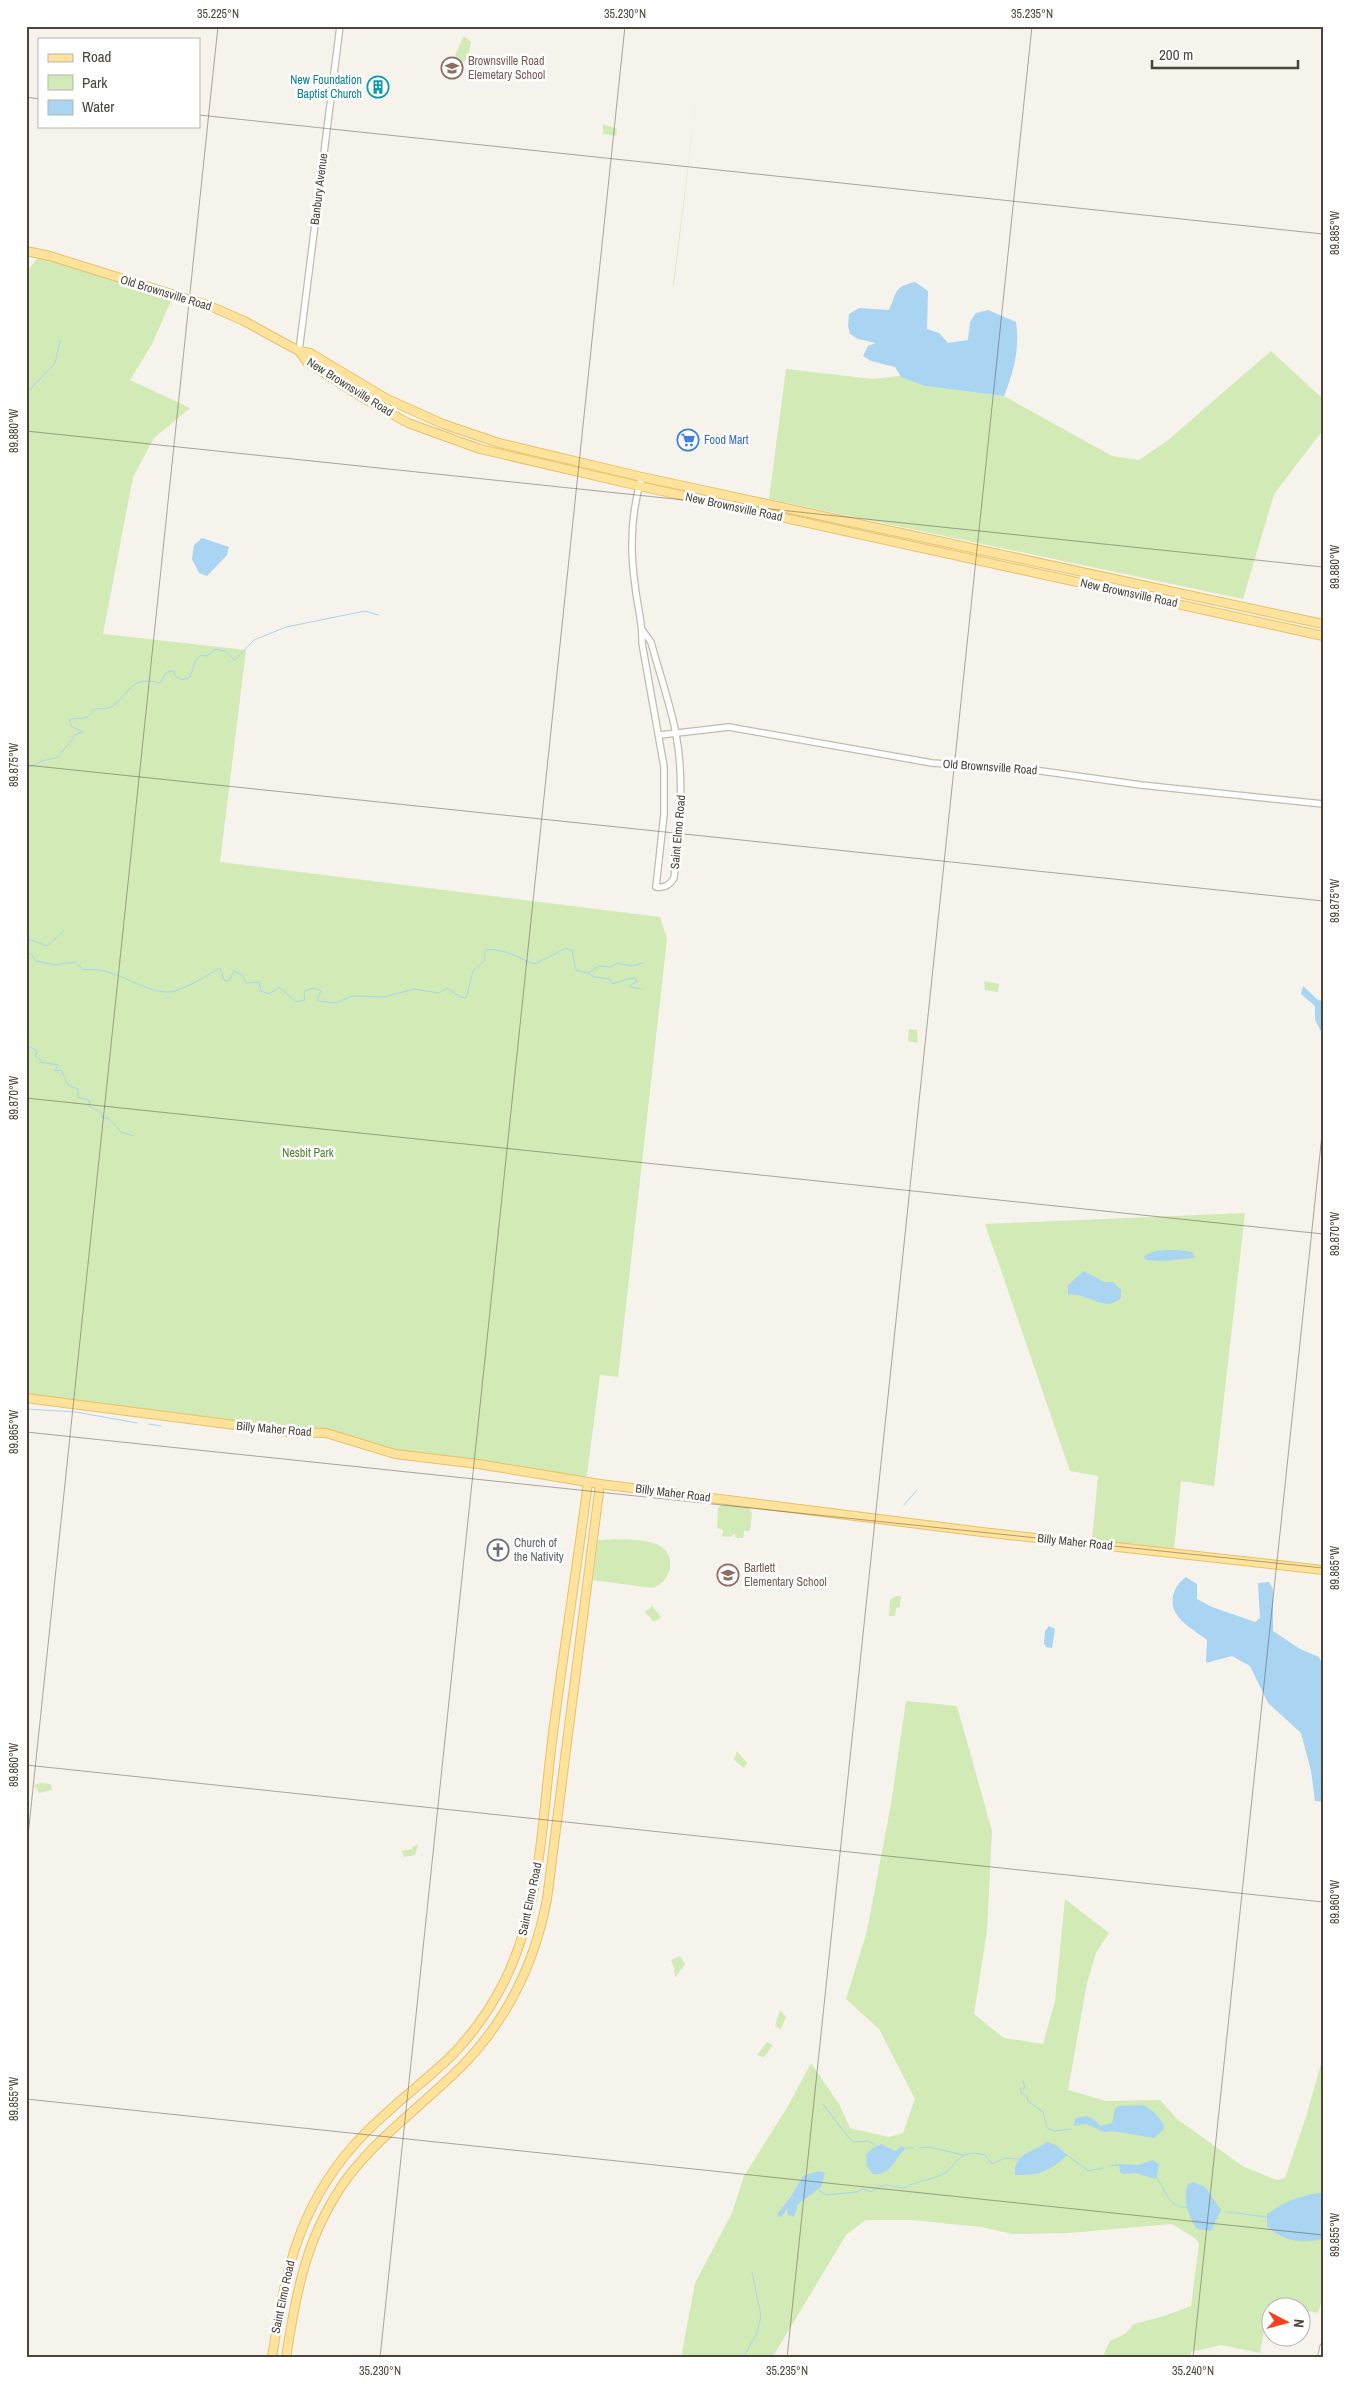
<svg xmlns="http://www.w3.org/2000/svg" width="1349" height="2384" font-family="'Archivo Narrow',sans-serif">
  <rect width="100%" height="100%" fill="#f6f3ec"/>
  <g fill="#d2eab5">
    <path d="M464,36L471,42L468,57L464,62L458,63L455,55Z"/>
    <path d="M697,93L674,285H673Z"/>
    <path d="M603,124L617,129L616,136L603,134Z"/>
    <path d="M41,254L174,294L152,344L130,380L190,408L154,438L133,477L103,634L246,650L220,862L660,917L667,939L618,1377L600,1375L586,1482L389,1452L331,1434L205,1425L26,1399V272Z"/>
    <path d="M1271,351L1323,399V430L1274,494L1243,599L769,499L786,369L873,379L900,376L925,386L1004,396L1112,456L1139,460L1167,441Z"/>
    <path d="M984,981L999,984L998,992L985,990Z"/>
    <path d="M909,1029L917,1030L918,1043L908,1041Z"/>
    <path d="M1245,1213L1214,1486L1181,1481L1174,1549L1092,1540L1098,1476L1070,1471L985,1224Z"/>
    <path d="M725,1502L748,1506L752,1513L750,1531H744L743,1538H736L734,1534L730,1537L722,1536L723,1530L717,1528L718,1508Z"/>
    <path d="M598,1540C615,1539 639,1538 656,1544C678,1552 673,1582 652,1588L593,1580Z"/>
    <path d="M896,1596H901L900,1607L896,1608L895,1616H889L890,1600Z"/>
    <path d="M652,1606L661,1617L654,1622L645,1612Z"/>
    <path d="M906,1701L957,1706L992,1831L987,1931L974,2014L1004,2038L1043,2044L1055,2001L1065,1899L1109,1933L1096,1953L1087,1983L1068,2090L1106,2101L1160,2100L1177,2119L1244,2167L1277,2180L1285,2178L1306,2117L1323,2057V2297L1318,2313L1302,2310V2306L1269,2305L1260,2353L1221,2345L1191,2352V2358H1102L1110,2341L1125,2334L1134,2324L1164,2316L1191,2306L1199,2244L1195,2238L1172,2224L1068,2233L1013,2234L981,2227L913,2220H866L846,2235L772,2358H681L695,2283L732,2213L744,2176L788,2106L811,2063L839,2104L850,2128L889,2137L903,2133L915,2099L879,2029L846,1999L867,1931L891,1804Z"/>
    <path d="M737,1751L747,1763L744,1768L734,1760Z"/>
    <path d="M41,1783L51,1784L52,1790L39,1793L34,1785Z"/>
    <path d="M418,1845L415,1855L404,1857L402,1851L412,1849L413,1846Z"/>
    <path d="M680,1956L685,1964L675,1978L674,1968L671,1960Z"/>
    <path d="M780,2010L786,2017L781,2029L775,2026Z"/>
    <path d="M767,2042L773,2045L764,2057L757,2055Z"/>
  </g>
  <g fill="#a9d4f2">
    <path d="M915,282L928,291L927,329L939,333L948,343L968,340L970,322L976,313L988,310L1016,322C1020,348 1014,371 1004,396L925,386L901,377L895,367L871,361L863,356L868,346L876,343L858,339L850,334L848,326L849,314L859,308L889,310C897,293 893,287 915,282Z"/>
    <path d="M202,538L229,547L227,555L207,576L199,573L192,559L194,545Z"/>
    <path d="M1303,986L1318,1000L1323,1001V1035L1315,1020V1006L1301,994Z"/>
    <path d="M1179,1250L1192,1252L1195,1258L1163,1261L1146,1260L1144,1257C1151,1249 1169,1250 1179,1250Z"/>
    <path d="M1084,1271L1104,1282H1113L1121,1290V1298C1104,1314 1086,1291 1068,1295V1285Z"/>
    <path d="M1186,1577L1197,1584V1599L1212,1607L1255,1622L1260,1618L1258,1583L1269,1582L1273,1589V1631L1300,1649L1319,1657L1323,1666V1802L1315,1801L1311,1771L1301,1733L1268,1703L1250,1666L1232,1656L1206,1663L1207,1640C1192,1628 1169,1618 1173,1596C1175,1588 1179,1582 1186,1577Z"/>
    <path d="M1049,1626L1055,1629L1052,1648L1046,1647L1044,1643L1045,1631Z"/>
    <path d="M1144,2105L1155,2113L1164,2125V2129L1154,2138L1112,2131L1104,2132L1086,2124L1074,2126L1075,2119C1088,2113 1091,2117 1101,2126L1112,2123L1115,2109L1118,2106Z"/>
    <path d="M1047,2142L1056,2145L1067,2155C1050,2171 1039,2176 1015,2175C1012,2154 1033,2152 1047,2142Z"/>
    <path d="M881,2144L895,2151L902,2146L905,2149C895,2158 891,2176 873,2174L867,2166L866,2155L873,2148Z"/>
    <path d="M1153,2160L1159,2165L1156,2179L1136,2173L1124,2174L1120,2172L1119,2164L1138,2165Z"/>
    <path d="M818,2171L825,2173L821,2187L798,2204L794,2217L787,2214L788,2207L782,2216L778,2217V2213L790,2198L803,2176Z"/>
    <path d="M1193,2182L1205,2187L1221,2210L1211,2231L1197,2229C1189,2218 1182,2198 1188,2184Z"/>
    <path d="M1319,2193L1323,2194L1322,2239C1301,2244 1282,2241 1267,2226V2214C1284,2202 1299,2196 1319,2193Z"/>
  </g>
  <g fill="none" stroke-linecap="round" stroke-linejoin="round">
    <g stroke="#a9d4f2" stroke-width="1">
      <path d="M26,394L55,363L60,340"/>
      <path d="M26,769L42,761L59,757C63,747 71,745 74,735L83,732L72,727L69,719L86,718L95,709C102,708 107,710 114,705C133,690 130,676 160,683L167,672L173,671L176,677L182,680L190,677L196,660L201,655L207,656L215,649L225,651L235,660L254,640L286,627L365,611L378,615"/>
      <path d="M26,938L47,946L64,931"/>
      <path d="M26,952L32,955L36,961L55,965L76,962L83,970C115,964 150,999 175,991C190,986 206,976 220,968L224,980L229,981L234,971L242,975L246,983L259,982L261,991L269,994L279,987L296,1002L305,1000L304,991L314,988L321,991L317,1001L336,1003L352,996L384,997L414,989L439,993L447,988L460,997L466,998L473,971L485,960V950C503,947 519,959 535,964L566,948L572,951L576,970L588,973L599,966L611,967L617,963L632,966L642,963"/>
      <path d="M588,973L594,977L610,979L612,984L631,978L636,979V982L631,985V987L641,989"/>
      <path d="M26,1045L37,1051L35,1056L40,1059V1062L58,1065L55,1071L61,1070L68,1085L78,1089V1097L89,1100L90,1107L101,1112L102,1117L109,1119L121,1132L133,1136"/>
      <path d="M26,1409L76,1412L137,1423"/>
      <path d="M149,1424L161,1426"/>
      <path d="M904,1505L917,1490"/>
      <path d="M1023,2081L1025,2088L1020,2089L1021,2093L1027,2096L1028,2101L1043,2112L1047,2128L1054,2131L1070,2129"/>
      <path d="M823,2104L849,2138L854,2142L869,2141L876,2146"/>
      <path d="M905,2148H914"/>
      <path d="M919,2148L930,2147L963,2155"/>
      <path d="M1067,2155L1088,2171L1103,2168"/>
      <path d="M1109,2166L1119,2165"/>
      <path d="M1156,2178C1168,2190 1167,2210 1188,2207"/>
      <path d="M818,2190L826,2195L857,2192L863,2189L871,2192C887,2181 886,2186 904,2188C916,2181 928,2181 941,2175C958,2168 956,2147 985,2155L992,2164L1005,2158L1018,2159"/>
      <path d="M1228,2212L1266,2217"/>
      <path d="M743,2358L757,2333L761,2316L752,2272"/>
    </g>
    <g stroke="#c2bbae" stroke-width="8">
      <g id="minor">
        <path d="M299,351L340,26"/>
        <path d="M642,477C631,511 630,550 635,585C637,605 643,624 642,643L664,767V814L656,887C664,888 669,886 674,878C679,830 685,782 676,734C670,703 659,672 651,642L643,631"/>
        <path d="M660,735L729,727L932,763L1034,770L1141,785L1323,804"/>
        <path d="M1321,2358L1323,2347"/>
      </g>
    </g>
    <g stroke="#e6c16a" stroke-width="10">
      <g id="major">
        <path d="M26,251L50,256L210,306L244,321L299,351L310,353L387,399L443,424L499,443L642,477L1323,624"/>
        <path d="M299,351L307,362L365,399L408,423L480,449L639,486L1323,636"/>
        <path d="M26,1398L289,1432L326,1433L395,1454L478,1464L600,1484L982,1532L1323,1570"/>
        <path d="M272,2358C284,2277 297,2209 354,2145C382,2113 417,2088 447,2060C470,2038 490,2009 504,1982C541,1908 542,1821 552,1741C563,1654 577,1568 588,1482"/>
        <path d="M286,2358C296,2291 307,2233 348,2177C381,2134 424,2104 462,2066C507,2020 535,1962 547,1899L600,1484"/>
      </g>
    </g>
    <use href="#minor" stroke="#fff" stroke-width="5.5"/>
    <use href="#major" stroke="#ffe39c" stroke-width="8"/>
  </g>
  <path fill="none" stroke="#4b4439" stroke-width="1" stroke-opacity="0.45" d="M26,97L39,99M199,115L1323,234M26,431L1323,567M26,765L1323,901M26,1098L1323,1234M26,1432L1323,1568M26,1765L1323,1902M26,1855L218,26M26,2099L1323,2235M380,2358L625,26M787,2358L1032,26M1193,2358L1323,1125"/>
  <defs>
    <g id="school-ring" transform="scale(1.125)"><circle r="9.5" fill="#fff" stroke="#8d6e63" stroke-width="1.5"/><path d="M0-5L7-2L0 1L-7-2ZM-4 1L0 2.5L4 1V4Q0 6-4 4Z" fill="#8d6e63"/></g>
    <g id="building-ring" transform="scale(1.125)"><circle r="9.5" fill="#fff" stroke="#0f9aa8" stroke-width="1.5"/><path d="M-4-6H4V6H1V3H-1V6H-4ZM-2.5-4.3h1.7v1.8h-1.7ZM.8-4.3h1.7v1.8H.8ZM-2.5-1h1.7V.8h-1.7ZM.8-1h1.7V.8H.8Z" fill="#0f9aa8"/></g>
    <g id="supermarket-ring" transform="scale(1.125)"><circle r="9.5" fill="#fff" stroke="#3f7fe0" stroke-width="1.5"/><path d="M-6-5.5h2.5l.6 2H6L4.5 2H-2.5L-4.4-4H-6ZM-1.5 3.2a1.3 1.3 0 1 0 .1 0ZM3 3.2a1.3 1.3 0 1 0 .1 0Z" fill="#3f7fe0"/></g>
    <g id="church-ring" transform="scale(1.125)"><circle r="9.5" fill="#fff" stroke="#6b7280" stroke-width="1.5"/><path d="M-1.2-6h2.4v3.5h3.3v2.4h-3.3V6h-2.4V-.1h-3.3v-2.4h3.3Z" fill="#6b7280"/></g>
  </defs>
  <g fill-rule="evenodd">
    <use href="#school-ring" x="452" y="68"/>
    <use href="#building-ring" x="378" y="87"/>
    <use href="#supermarket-ring" x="688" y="440"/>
    <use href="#church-ring" x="498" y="1550"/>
    <use href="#school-ring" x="728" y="1575"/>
  </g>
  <g text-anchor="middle" stroke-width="5" stroke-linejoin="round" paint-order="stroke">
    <g font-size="12" fill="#785e54" stroke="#fff" text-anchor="start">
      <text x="468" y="65">Brownsville Road<tspan x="468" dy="14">Elemetary School</tspan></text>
      <text x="744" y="1572">Bartlett<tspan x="744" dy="14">Elementary School</tspan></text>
    </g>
    <g font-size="12" fill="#0d838f" stroke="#fff" text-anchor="end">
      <text x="362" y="84">New Foundation<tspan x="362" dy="14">Baptist Church</tspan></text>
    </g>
    <g font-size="12" fill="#4b4439" stroke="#fff">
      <text transform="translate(319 189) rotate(-83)" y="4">Banbury Avenue</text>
      <text transform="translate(166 293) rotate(17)" y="4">Old Brownsville Road</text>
      <text transform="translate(350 387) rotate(32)" y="4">New Brownsville Road</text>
      <text transform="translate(734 507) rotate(12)" y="4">New Brownsville Road</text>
      <text transform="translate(1129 593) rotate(12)" y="4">New Brownsville Road</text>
      <text transform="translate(990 767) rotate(4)" y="4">Old Brownsville Road</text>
      <text transform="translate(678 832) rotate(-85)" y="4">Saint Elmo Road</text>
      <text transform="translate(274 1429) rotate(5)" y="4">Billy Maher Road</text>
      <text transform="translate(673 1493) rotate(7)" y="4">Billy Maher Road</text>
      <text transform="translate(1075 1542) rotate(6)" y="4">Billy Maher Road</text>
      <text transform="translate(530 1899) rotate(-78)" y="4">Saint Elmo Road</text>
      <text transform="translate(283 2297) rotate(-78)" y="4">Saint Elmo Road</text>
    </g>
    <g font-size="12" fill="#366cbe" stroke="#fff" text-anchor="start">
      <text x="704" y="444">Food Mart</text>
    </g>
    <g font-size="12" fill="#4a7f2a" stroke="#fff">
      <text x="308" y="1157">Nesbit Park</text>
    </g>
    <g font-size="12" fill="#5b616d" stroke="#fff" text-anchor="start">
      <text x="514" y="1547">Church of<tspan x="514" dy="14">the Nativity</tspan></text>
    </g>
  </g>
  <rect width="1349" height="2384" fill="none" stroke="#ffffff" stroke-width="55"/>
  <rect x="38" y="38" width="162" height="90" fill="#ffffff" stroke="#b7b4b0"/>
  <rect x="48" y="54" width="25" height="8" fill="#ffe39c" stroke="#b7b4b0"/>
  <text x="82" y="62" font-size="15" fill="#4b4439">Road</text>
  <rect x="48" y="75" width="25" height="15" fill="#d2eab5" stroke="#b7b4b0"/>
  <text x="82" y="88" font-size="15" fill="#4b4439">Park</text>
  <rect x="48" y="100" width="25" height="15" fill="#a9d4f2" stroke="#b7b4b0"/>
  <text x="82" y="112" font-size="15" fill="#4b4439">Water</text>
  <g transform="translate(1286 2322) rotate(96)"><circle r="24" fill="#ffffff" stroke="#b7b4b0"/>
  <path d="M0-4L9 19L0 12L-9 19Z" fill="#fc3f1d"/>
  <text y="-8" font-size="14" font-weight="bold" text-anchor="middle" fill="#4b4439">N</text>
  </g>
  <path d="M1152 60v8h146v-8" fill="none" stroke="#4b4439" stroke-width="2.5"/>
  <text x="1159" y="60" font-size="15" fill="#4b4439" stroke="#ffffff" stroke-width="4" paint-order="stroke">200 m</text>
  <rect x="28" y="28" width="1294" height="2328" fill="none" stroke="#4b4439" stroke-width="2"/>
  <g font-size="12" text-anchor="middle" fill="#4b4439">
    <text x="218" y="18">35.225°N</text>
    <text x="625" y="18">35.230°N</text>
    <text x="1032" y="18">35.235°N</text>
    <text transform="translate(1335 233) rotate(-90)" y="4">89.885°W</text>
    <text transform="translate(14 431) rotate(-90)" y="4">89.880°W</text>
    <text transform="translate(1335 567) rotate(-90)" y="4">89.880°W</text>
    <text transform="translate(14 765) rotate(-90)" y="4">89.875°W</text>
    <text transform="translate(1335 901) rotate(-90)" y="4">89.875°W</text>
    <text transform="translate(14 1098) rotate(-90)" y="4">89.870°W</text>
    <text transform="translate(1335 1234) rotate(-90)" y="4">89.870°W</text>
    <text transform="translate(14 1432) rotate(-90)" y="4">89.865°W</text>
    <text transform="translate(1335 1568) rotate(-90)" y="4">89.865°W</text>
    <text transform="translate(14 1765) rotate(-90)" y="4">89.860°W</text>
    <text transform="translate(1335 1902) rotate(-90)" y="4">89.860°W</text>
    <text transform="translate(14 2099) rotate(-90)" y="4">89.855°W</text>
    <text transform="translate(1335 2235) rotate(-90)" y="4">89.855°W</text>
    <text x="380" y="2375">35.230°N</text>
    <text x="787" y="2375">35.235°N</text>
    <text x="1193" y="2375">35.240°N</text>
  </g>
</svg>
